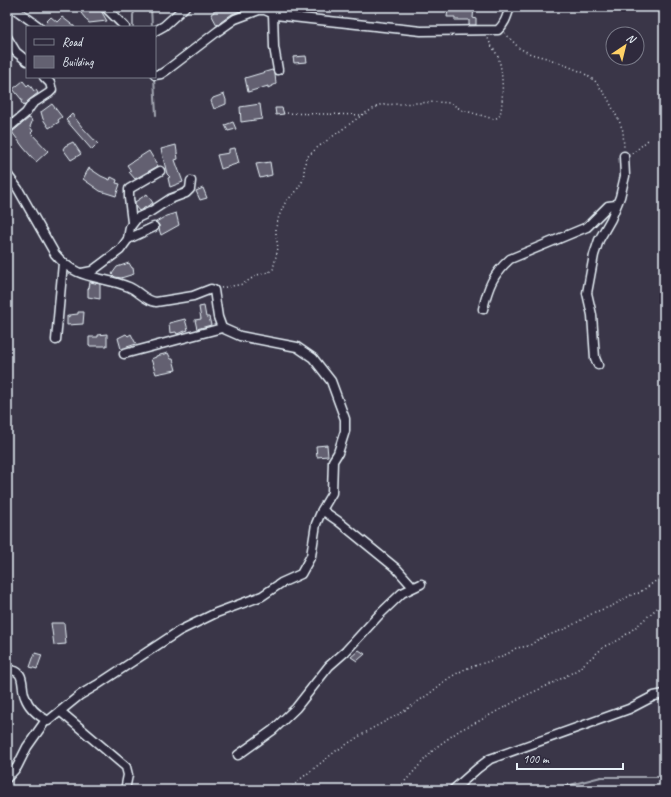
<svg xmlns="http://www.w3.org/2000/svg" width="671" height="797" font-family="Caveat,sans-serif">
  <rect width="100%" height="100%" fill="#3a3648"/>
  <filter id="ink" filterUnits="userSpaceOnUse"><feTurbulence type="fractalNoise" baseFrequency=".025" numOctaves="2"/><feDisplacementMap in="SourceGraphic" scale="8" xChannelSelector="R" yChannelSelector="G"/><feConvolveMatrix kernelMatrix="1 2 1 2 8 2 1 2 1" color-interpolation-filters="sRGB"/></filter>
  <g filter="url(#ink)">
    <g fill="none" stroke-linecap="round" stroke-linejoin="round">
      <g stroke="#a2a6b1" stroke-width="2">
        <path d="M151,7L152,27"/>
        <path d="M133,27V15L136,7"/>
        <path d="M154,77L156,115"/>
        <path d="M551,790L601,777H664"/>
      </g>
    </g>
    <g fill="#636171" stroke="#e8f1f8">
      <path d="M91,7H93L97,10L100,9L107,21L89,23L81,13L86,8L88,11Z"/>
      <path d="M220,7H241L243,10L232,14L217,25L211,14L214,12V10Z"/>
      <path d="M455,7H474L473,18L476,19V25H469V20H455V17H447L448,10L455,11Z"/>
      <path d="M51,17L57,22L62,17L75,27H43V25Z"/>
      <path d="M306,56L307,62L294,63L293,57Z"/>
      <path d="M272,70L275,74L276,84L268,88V86L248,92L245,78Z"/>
      <path d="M23,81L27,86L29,84L34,91L36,90L38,93L29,100L24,106L21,102L22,100L13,89Z"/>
      <path d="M224,94L226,100V104L214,109L211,101L213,98Z"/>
      <path d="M52,104L62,117L58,120L59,122L49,128L43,119L41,112Z"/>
      <path d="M260,104L262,119L241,122L240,107Z"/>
      <path d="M275,108H282L284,114L276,115Z"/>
      <path d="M72,114L82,127L98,144L92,150L66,120Z"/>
      <path d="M29,118L31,119L32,122L30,127L33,131L31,133L48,151L36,162L23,147L12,132Z"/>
      <path d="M233,122L236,129L228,131L225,125Z"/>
      <path d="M73,142L81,154L71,160L63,149L65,146Z"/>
      <path d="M176,145L178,159L175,160L183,182L170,187L168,178L170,177L167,174L161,149Z"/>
      <path d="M235,148L239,163L221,169L217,155L229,153V149Z"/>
      <path d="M149,151L158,166L135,179L129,172L131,171L127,165Z"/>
      <path d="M270,162L272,175L260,178L256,164Z"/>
      <path d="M89,168L101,176L110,180L111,177L117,180L116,183L120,184L116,196L100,191L83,179Z"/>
      <path d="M203,188L207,198L200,200L196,191Z"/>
      <path d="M147,194L153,203L139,211L135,206V202Z"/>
      <path d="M176,213L179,225L161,235L159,229V225L156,222L166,216Z"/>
      <path d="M129,263L132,268H133L134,274L121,278L115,277L112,274L117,267Z"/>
      <path d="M90,282L100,284V299L88,297V289L89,288Z"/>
      <path d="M204,306L206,317H209L211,325L197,329L195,320L201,319L199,307Z"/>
      <path d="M78,312H84L83,324L67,325V316L69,317V315L78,314Z"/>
      <path d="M185,319L188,330L177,334L176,332L170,333L169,323Z"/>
      <path d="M107,334V346H89V337H98V335Z"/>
      <path d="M126,334L128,336L131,334L136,344L121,349L118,338Z"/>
      <path d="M168,353L171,359H173L176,370L156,374L151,359L156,357V356Z"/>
      <path d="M327,445L328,456L317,457L316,446Z"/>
      <path d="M51,623H64L66,644L54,645Z"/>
      <path d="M359,650L365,654L357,661L351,657Z"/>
      <path d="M35,653L42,655L37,669L30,667Z"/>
    </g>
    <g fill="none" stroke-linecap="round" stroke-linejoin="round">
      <g stroke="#e8f1f8" stroke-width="11">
        <g id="minor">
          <path d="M12,7L38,26"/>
          <path d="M105,7L125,27"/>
          <path d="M273,13L274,47L278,70"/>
          <path d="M155,31L164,26L185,7"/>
          <path d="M7,37L16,52L27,61"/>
          <path d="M155,75L161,74L167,70L218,31L235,19L259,10H265L276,15L301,18L421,31L498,30C505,24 507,16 510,7"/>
          <path d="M7,129L26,113L32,104L49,93L52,90L50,83L44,77"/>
          <path d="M7,174L18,189L55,254C77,281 100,275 129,287C139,291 145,301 156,302L193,296L211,289L214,290L218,317L222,328"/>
          <path d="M132,222L129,198V189L160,171"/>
          <path d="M128,239L154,227"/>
          <path d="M82,273L92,271L120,250L128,239L130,227L137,218L150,212L170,199L186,193L190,189L191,181"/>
          <path d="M483,309C488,287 493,274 510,259L587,227L608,206L616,205"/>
          <path d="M56,340L63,263"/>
          <path d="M598,365L595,358L592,315L587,293L594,255L599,240L611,219L620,197L625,176L624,156"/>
          <path d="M322,510L338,521L397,569L413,587"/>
          <path d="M7,670C27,669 20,686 25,697C29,708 39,716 48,721L80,695L97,685L179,631L216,613L262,596L281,583L301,574L311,556L316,524L322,510L332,493L333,461L338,453L345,431V419L331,381L313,358L297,347L240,336L222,328L124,354"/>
          <path d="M61,712L126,767L128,775L125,790"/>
          <path d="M238,755L273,730L296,708L329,666L345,652L379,615L402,593L421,584"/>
          <path d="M7,778L17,767L27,747L46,720"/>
          <path d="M453,790L478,768L490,759L629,709L654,696L664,694"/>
        </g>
      </g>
      <g stroke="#e8f1f8" stroke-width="1.5" stroke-dasharray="1 3" stroke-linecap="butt">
        <path d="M505,33L519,48L531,54L547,58L582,72L595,81L607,97L620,123L623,131L624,148"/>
        <path d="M283,113L362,115"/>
        <path d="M632,154L648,140"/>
        <path d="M664,274L661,280L664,285"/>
        <path d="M221,288L243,284L257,275L269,272L273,269L278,248L276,235V227L279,216L286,201L295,193L305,177L304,170L306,158L318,147L362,115L380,105L436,102L450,103L462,110L494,119L499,117C504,107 503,72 499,60C497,52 490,46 488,38"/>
        <path d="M290,790L298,781L336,751L371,729L401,713L429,694L449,678L465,669L493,660L509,653L516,648L529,646L539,639L567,628L595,612L612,606L633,594L639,593L664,575"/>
        <path d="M397,790L435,748L460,730L479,721L527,695L553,683L577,670L605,646L619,640L637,626L664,602"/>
      </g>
      <use href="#minor" stroke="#2f2a3d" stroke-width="8"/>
    </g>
  </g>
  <rect width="671" height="797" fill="none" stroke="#2f2a3d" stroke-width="24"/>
  <rect x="12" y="12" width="647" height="773" fill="none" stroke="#e8f1f8" stroke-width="1.5" filter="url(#ink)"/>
  <rect x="26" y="26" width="130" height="52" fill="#2f2a3d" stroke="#797a88"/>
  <rect x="34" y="39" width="20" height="6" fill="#2f2a3d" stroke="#797a88"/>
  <text x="62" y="46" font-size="12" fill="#e8f1f8">Road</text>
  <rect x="34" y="56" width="20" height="12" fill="#636171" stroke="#797a88"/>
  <text x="62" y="66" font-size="12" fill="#e8f1f8">Building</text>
  <g transform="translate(625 46) rotate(35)"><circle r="19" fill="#2f2a3d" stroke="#797a88"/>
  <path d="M0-3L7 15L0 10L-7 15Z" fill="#ffd166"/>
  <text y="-6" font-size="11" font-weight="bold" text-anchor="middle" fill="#e8f1f8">N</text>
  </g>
  <path d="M517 763v6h106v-6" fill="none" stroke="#e8f1f8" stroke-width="2"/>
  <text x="523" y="763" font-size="12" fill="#e8f1f8" stroke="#2f2a3d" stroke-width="3" paint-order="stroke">100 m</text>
</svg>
